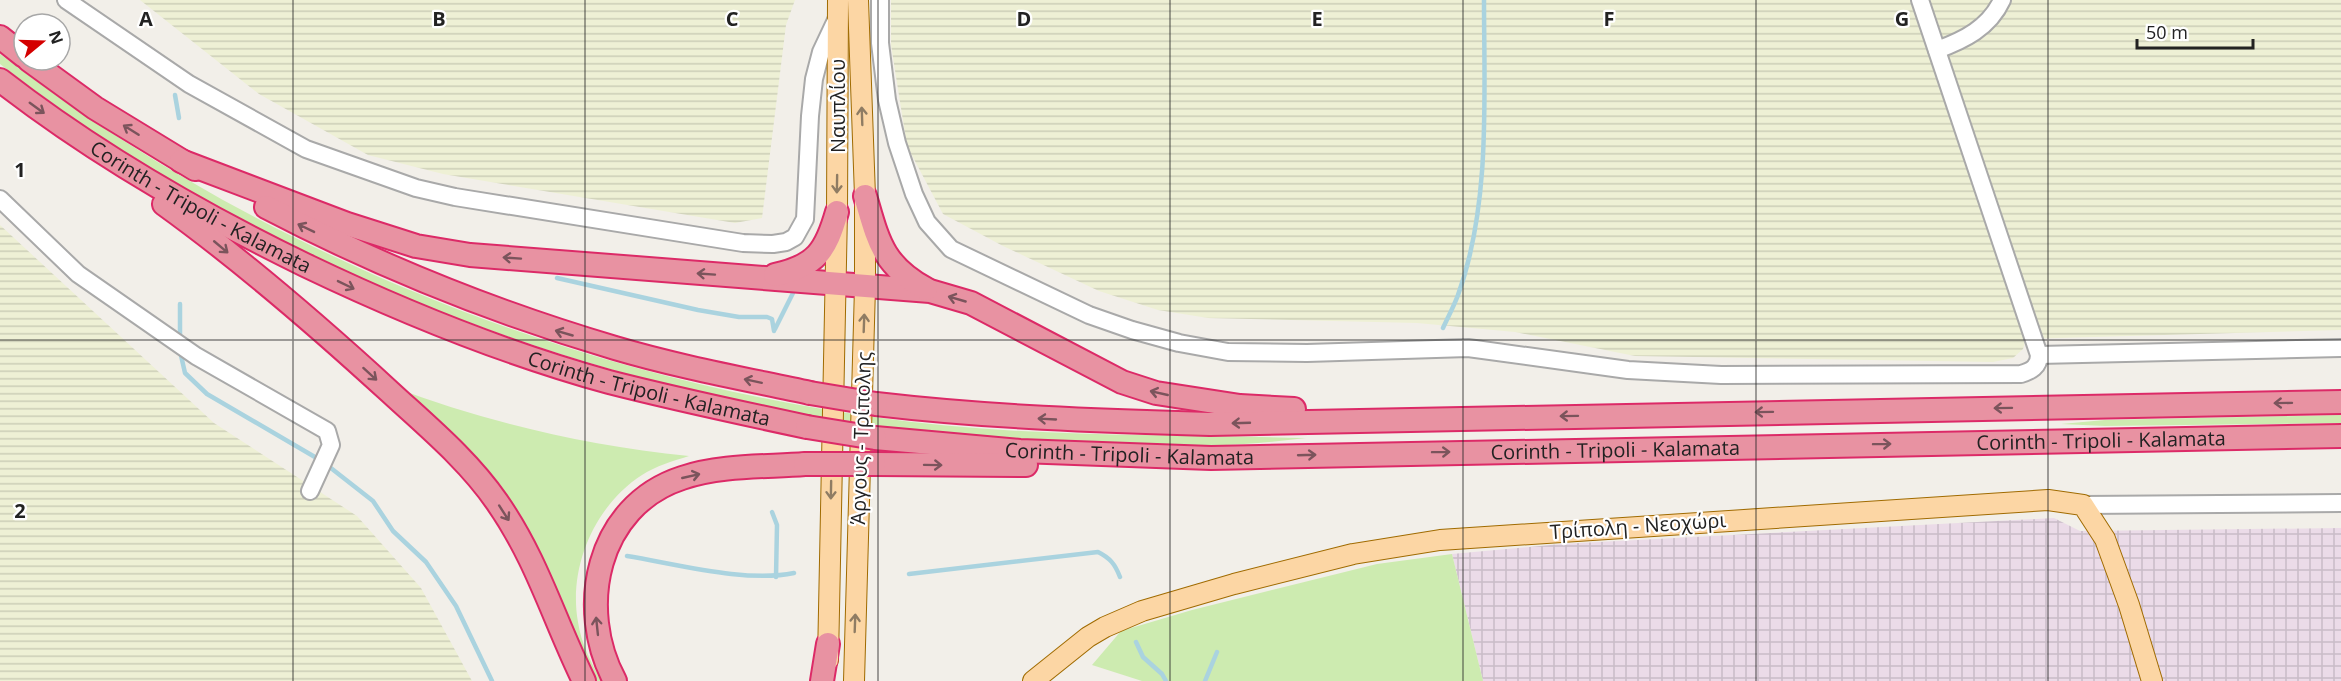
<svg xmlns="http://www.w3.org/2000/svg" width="2341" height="681" font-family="'Open Sans',sans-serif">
  <defs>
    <pattern id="industrial-grid" width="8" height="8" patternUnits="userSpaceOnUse" patternTransform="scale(1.5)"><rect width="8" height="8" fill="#ebdbe8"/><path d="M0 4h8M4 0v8" fill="none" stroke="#c9bcc7"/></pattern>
    <pattern id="farmland-rules" width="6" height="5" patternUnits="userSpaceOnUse" patternTransform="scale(1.5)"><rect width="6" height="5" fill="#eef0d5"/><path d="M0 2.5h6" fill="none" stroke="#ccceb7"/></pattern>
  </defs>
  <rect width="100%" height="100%" fill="#f2efe9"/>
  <path fill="url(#industrial-grid)" d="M2054,518L2080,531L2341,528V681H1483L1452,554L1561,544Z"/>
  <g fill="url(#farmland-rules)">
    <path d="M140,0H795L786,25L762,218L735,223L443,174L368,155L259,94Z"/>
    <path d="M891,0H2341V330L2026,339L2023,349L2013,358L1993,362L1635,356L1515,332L1417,323L1208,318L1158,310L1099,291L1003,246L943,214L907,146L891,45Z"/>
    <path d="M0,225L214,423L357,516L421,588L472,681H0Z"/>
  </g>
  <g fill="#cdebb0">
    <path d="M0,54C253,248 559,373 874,417C1017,438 1162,434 1306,438C1286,440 1265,443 1244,444C1216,446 1188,445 1160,444C1121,443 1081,442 1041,440C986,437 930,434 875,426C565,382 247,257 0,64Z"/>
    <path d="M393,387C490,423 586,446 689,456C673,461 656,466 642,475C595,505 568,567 578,622C581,643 591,662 601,681H587L541,572Z"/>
    <path d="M2341,415V423L2105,426L2061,424L2105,420Z"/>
    <path d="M1452,554L1483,681H1142L1092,665L1121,631L1192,610L1377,564Z"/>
  </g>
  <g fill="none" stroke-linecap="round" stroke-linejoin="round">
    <g stroke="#aad3df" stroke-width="4.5">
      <path d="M175,95L179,118"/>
      <path d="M557,278L698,310L739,317H767L772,319L774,331"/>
      <path d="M180,304V340"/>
      <path d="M1443,328C1448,317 1454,306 1458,295C1491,204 1484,95 1484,0"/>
      <path d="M775,329L793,293"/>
      <path d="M180,351L185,373L207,394L320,460"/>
      <path d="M327,465L373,501L393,531L426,562L456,606L492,681"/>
      <path d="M772,512L777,525L776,577"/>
      <path d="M627,556C677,564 746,583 794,573"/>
      <path d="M909,574L1098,552C1110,558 1115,564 1120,577"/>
      <path d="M1136,642L1143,657L1162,674L1166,681"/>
      <path d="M1205,681L1217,652"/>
    </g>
    <g stroke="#a9a9a9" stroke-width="20">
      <g id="minor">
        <path d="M66,0L189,84L306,149L416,188L455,197L743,243L773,244L786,242L795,237L805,219L810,116L814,79L821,52L838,16"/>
        <path d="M880,0V43L887,100L897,143L914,194L927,222L951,249L1089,315L1132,330L1179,343L1228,352L1307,353L1468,348L1628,370L1721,375L2021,374C2031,371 2039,367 2039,355L1920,0"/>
        <path d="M1937,50C1964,40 1989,28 2002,0"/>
        <path d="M0,199L78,274L196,356L327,431L331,445L310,491"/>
        <path d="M2039,355L2341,348"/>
        <path d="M2083,505L2341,503"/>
      </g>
    </g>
    <g stroke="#a06b00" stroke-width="22">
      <g id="major">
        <path d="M828,660L837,212L838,0"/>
        <path d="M854,681L865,287V196L858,0"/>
        <path d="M1033,681L1088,637L1105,627L1142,611L1234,584L1353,554L1440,540L2048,500L2083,505L2105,539L2129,605L2152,681"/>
      </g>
    </g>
    <g stroke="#dc2a67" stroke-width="26">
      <g id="highway">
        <path d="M0,37L24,56"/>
        <path d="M29,60L95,108L195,169"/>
        <path id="s1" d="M0,80C94,153 198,213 305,265C403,312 504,353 609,382C675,399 741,413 807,427"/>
        <path d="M181,161L347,224L416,246L470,255L930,291L971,303L1122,382L1156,393L1240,406L1294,409"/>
        <path d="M865,196C878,240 882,265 926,289"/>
        <path d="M164,204C243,261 318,326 390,392C428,427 468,460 497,502C537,559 554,620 584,681"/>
        <path d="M266,207C379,266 493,312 615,348C679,367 745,379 810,393"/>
        <path d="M775,275C816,266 826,251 837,212"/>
        <path d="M876,404C987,417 1098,421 1210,424L2341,402"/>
        <path id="s2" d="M875,438L1020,451L1211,458L2341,436"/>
        <path d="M874,464L1026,465"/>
        <path d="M615,681C576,609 596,506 682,478C720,465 765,467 805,464"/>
        <path d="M822,681L828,644"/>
      </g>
    </g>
    <use href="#minor" stroke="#fff" stroke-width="16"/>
    <use href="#major" stroke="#fcd6a4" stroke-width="20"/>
    <use href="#highway" stroke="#e892a2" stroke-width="22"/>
    <g stroke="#dc2a67" stroke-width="26" stroke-linecap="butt">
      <g id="highway-bridge">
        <path d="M810,393L876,404"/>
        <path d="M807,427L875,438"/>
        <path d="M805,464H874"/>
      </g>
    </g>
    <use href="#highway-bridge" stroke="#e892a2" stroke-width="22"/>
  </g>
  <defs><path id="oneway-shaft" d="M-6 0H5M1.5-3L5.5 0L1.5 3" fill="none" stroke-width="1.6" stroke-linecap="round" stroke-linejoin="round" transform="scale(1.5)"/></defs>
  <g stroke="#7b545c">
    <use href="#oneway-shaft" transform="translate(37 108) rotate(36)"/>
    <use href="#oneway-shaft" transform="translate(131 130) rotate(-148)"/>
    <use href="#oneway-shaft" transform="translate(306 228) rotate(-154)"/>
    <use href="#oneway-shaft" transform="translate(221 247) rotate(40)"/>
    <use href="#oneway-shaft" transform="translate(512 258) rotate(-176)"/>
    <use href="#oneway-shaft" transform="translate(706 274) rotate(-176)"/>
    <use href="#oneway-shaft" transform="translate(346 285) rotate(26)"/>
    <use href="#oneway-shaft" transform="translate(957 299) rotate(-164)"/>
    <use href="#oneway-shaft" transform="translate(564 333) rotate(-164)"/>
    <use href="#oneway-shaft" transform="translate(370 374) rotate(42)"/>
    <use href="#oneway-shaft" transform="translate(753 381) rotate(-168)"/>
    <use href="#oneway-shaft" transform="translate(1159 393) rotate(-167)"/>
    <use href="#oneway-shaft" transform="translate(2283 403) rotate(179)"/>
    <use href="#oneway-shaft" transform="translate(2003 408) rotate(179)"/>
    <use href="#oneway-shaft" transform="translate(1764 412) rotate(179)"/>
    <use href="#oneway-shaft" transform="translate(1569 416) rotate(179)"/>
    <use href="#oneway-shaft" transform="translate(1047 419) rotate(-177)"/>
    <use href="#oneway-shaft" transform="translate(1241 423) rotate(178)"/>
    <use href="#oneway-shaft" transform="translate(1882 444) rotate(-1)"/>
    <use href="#oneway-shaft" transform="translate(1441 452) rotate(-1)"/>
    <use href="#oneway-shaft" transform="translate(1307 455) rotate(-2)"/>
    <use href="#oneway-shaft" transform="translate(933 465) rotate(1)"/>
    <use href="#oneway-shaft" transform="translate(691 476) rotate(-13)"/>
    <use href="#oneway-shaft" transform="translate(504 513) rotate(57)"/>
    <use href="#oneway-shaft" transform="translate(597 626) rotate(-96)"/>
  </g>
  <g stroke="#8f7c63">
    <use href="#oneway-shaft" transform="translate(862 116) rotate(-92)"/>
    <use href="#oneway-shaft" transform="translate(837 184) rotate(91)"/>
    <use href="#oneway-shaft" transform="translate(864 323) rotate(-88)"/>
    <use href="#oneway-shaft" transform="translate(831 490) rotate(91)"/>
    <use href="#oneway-shaft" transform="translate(855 623) rotate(-88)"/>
  </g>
  <path fill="none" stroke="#222" stroke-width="1.5" stroke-opacity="0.55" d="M293,0V681M585,0V681M878,0V681M1170,0V681M1463,0V681M1756,0V681M2048,0V681M0,340H2341"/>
  <g text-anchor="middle" stroke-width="4.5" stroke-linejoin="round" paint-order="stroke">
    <g font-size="20" fill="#222" stroke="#fff">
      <text transform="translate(838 106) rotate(-90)" y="7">Ναυπλίου</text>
      <text dy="7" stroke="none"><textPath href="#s1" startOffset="238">Corinth - Tripoli - Kalamata</textPath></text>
      <text dy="7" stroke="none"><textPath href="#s1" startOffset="724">Corinth - Tripoli - Kalamata</textPath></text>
      <text transform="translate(861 438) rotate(-88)" y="7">Άργους - Τρίπολης</text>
      <text dy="7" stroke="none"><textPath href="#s2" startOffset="1227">Corinth - Tripoli - Kalamata</textPath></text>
      <text dy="7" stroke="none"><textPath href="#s2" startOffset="741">Corinth - Tripoli - Kalamata</textPath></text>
      <text dy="7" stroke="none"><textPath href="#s2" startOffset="255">Corinth - Tripoli - Kalamata</textPath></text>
      <text transform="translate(1638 526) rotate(-4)" y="7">Τρίπολη - Νεοχώρι</text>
    </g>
  </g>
  <g font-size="20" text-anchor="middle" font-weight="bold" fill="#222" stroke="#fff" stroke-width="4.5" stroke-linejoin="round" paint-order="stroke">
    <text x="146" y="26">A</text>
    <text x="439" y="26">B</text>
    <text x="732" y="26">C</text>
    <text x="1024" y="26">D</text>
    <text x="1317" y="26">E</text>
    <text x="1609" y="26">F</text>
    <text x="1902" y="26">G</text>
    <text x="20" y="177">1</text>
    <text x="20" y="518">2</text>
  </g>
  <g transform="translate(42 42) rotate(71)"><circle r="28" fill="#ffffff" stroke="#a7a7a7" stroke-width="1.5"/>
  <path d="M0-4.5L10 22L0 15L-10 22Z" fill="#d40000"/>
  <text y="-9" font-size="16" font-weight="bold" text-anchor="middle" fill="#222222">N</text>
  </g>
  <path d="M2137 39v9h116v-9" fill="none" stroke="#222222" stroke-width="3"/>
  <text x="2146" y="39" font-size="18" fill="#222222" stroke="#ffffff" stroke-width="4.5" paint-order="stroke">50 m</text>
</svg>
